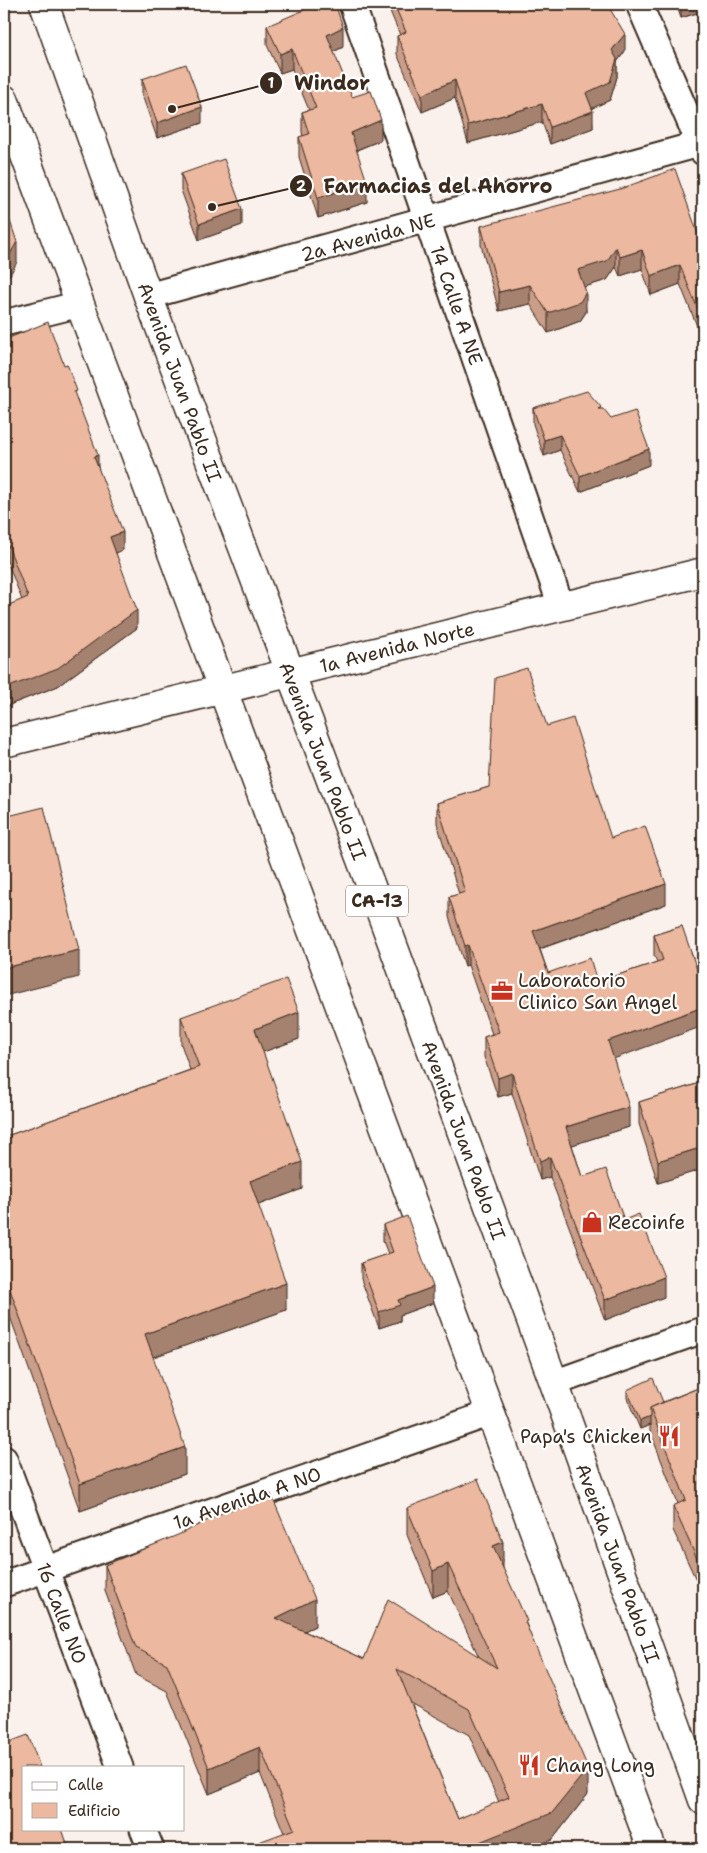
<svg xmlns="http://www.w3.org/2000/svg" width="707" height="1853" font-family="'Shantell Sans',sans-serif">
  <rect width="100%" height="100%" fill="#fbf1ec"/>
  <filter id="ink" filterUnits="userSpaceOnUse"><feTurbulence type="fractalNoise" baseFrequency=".02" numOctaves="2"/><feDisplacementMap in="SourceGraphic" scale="10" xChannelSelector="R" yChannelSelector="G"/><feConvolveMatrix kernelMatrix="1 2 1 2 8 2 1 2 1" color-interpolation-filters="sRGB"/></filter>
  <g filter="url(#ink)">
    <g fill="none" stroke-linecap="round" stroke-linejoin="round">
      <g stroke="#3b2a1e" stroke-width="29">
        <g id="minor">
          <path d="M352,4L561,606"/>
          <path d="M639,4L703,152"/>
          <path d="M148,296L703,143"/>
          <path d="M4,323L80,304"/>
          <path d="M554,1383L703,1330"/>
          <path d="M4,1459L120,1767"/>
          <path d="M4,1584L491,1413"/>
          <path d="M143,1829L151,1849"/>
        </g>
      </g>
      <g stroke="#3b2a1e" stroke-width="31">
        <path id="tertiary" d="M4,743C237,687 470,627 703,572"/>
      </g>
      <g stroke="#3b2a1e" stroke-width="31">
        <g id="trunk">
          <path d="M44,4L148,296L383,918L554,1383L703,1800"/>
          <path d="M4,99L652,1849"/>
        </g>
      </g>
      <use href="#minor" stroke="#fff" stroke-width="25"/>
      <use href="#tertiary" stroke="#fff" stroke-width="28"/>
      <use href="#trunk" stroke="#fff" stroke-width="28"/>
    </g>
    <g fill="#cb9e89" stroke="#3b2a1e" fill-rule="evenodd">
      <path d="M387,4H607L625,51L617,62V77L610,100L592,108L593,128L550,144L542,122L468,143L455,98L422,112L397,54V36L400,35Z"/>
      <path d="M676,4H703V26L700,12L681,18Z"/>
      <path d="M267,26L343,47L333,52L352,97L381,140L357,150L367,202L318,218L299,157V137L303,136L302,132V112L309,110L292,69L280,73L267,45Z"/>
      <path d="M142,79L202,123L157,138L142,95Z"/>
      <path d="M181,174L242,225L199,240L181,190Z"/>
      <path d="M481,226L703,248V329L699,331L680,284L651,295L642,269L620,276L616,267L607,280L584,287L586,312L580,321L548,333L530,304L499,311L481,245Z"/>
      <path d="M4,340L77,399L123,550L116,553L137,628L58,686L4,707V607L22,600L7,561L4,562Z"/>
      <path d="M533,408L601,409L649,465L580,492L560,450L544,456L533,424Z"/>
      <path d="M547,726L611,838L666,904L540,949L548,973L597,982L657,962L654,955V935L682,926L614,1059L629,1127L572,1145L582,1177L624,1220L664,1297L605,1320L550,1177L540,1180L512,1093L498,1097L484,1057V1037L492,1034L468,965L465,966L449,917V897L459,894L437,823V803L489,787Z"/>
      <path d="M181,1017L299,1039L263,1052L302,1189L258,1205L286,1310L153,1357L185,1474L80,1511L4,1300V1137L190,1070L181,1044Z"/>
      <path d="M703,1082V1169L658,1183L639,1124V1102Z"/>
      <path d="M383,1225L433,1303L400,1315V1321L379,1328L361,1279V1263L388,1254L383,1241Z"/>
      <path d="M703,1351V1374L701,1368V1352Z"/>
      <path d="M703,1386V1581L698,1584L673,1530V1506L678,1504L650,1431V1425L640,1429L627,1398V1390L663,1402Z"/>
      <path d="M407,1508L503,1569L527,1626L588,1794L552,1840L284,1833L260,1773L209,1794L167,1691L136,1675L105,1591V1565L315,1626L304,1631L364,1659L479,1657L448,1591L433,1597L407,1535ZM411,1703L469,1735L499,1802L458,1819Z"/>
    </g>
    <g fill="#a5816f" stroke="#3b2a1e">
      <path d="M681,4H700V12L681,18Z"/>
      <path d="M343,27V47L327,55V35Z"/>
      <path d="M625,34V51L617,62V77L610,100L586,111V93L612,50Z"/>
      <path d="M292,49V69L280,73V54Z"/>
      <path d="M455,80V98L422,112V95Z"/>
      <path d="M542,104V122L468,143V125Z"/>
      <path d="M202,107V123L157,138V123Z"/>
      <path d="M593,111V128L550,144V127Z"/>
      <path d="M381,120V140L351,152V133Z"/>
      <path d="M367,182V202L318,218V198Z"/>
      <path d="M242,209V225L199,240V224Z"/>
      <path d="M17,242V262L10,275L4,277V256Z"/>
      <path d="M616,247V267L607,280L578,289V270Z"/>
      <path d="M642,250V269L620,276V257Z"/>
      <path d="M680,265V284L651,295V276Z"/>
      <path d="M530,285V304L499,311V292Z"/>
      <path d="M586,292V312L580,321L548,333V313Z"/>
      <path d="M703,310V329L699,331V312Z"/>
      <path d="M560,435V450L544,456V440Z"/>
      <path d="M649,449V465L580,492V476Z"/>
      <path d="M98,455V473L94,457Z"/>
      <path d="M123,532V550L110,555V537Z"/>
      <path d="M7,543V561L4,562V544Z"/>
      <path d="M137,610V628L58,686L4,707V689Z"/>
      <path d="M666,884V904L533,951V931Z"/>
      <path d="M468,945V965L465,966V946Z"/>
      <path d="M79,950V977L4,996V968Z"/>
      <path d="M703,1007V1026L608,1061V1041Z"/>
      <path d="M299,1012V1039L255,1055V1029Z"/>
      <path d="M512,1073V1093L498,1097V1078Z"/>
      <path d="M629,1107V1127L566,1147V1127Z"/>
      <path d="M703,1147V1169L658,1183V1161Z"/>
      <path d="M550,1157V1177L540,1180V1161Z"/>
      <path d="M302,1162V1189L250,1208V1181Z"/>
      <path d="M664,1277V1297L605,1320V1300Z"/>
      <path d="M286,1283V1310L145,1360V1334Z"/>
      <path d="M433,1287V1303L400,1315V1321L379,1328V1312L398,1300Z"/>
      <path d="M650,1417V1425L640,1429V1421Z"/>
      <path d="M185,1447V1474L80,1511V1484Z"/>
      <path d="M503,1542V1569L493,1546Z"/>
      <path d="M703,1558V1581L698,1584V1561Z"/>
      <path d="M448,1564V1591L433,1597V1571Z"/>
      <path d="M315,1599V1626L276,1644V1618Z"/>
      <path d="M260,1747V1773L209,1794V1768Z"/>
      <path d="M588,1768V1794L552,1840L528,1849H462Z"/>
    </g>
    <g fill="#ecb89f" stroke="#3b2a1e" fill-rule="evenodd">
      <path d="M318,4H335L343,27L327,35L352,97L371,91L381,120L351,133L367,182L318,198L299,137L309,134L302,112L316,108L292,49L280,54L267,26Z"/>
      <path d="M394,4H607L625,34L612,50L617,59L610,82L586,93L593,111L550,127L542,104L468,125L455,80L422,95L397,36L406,32Z"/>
      <path d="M186,64L202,107L157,123L142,79Z"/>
      <path d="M224,159L242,209L199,224L181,174Z"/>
      <path d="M675,169L703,248V310L699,312L680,265L651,276L642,250L620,257L616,247L607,261L578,270L586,292L580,302L548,313L530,285L499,292L481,226L620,189Z"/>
      <path d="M4,203L17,242L10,254L4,256Z"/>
      <path d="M48,322L64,365L67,364L77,391L74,392L98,455L94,457L123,532L110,537L137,610L58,668L4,689V607L28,597L7,543L4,544V340Z"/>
      <path d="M587,391L601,407L599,409H603L611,419L635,411L649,449L580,476L560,435L544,440L533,408Z"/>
      <path d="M527,668L547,726L573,718L611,838L645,826L666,884L533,931L548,973L590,958L597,982L663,960L654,935L682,926L703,987V1007L608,1041L629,1107L566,1127L582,1177L606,1169L624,1220L639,1214L664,1277L605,1300L550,1157L540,1161L512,1073L498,1078L484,1037L499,1032L468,945L465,946L449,897L465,892L437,803L489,787L495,678Z"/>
      <path d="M44,807L79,950L4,968V817Z"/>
      <path d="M286,979L299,1012L255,1029L302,1162L250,1181L286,1283L145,1334L185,1447L80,1484L4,1273V1137L199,1067L181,1017Z"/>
      <path d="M703,1082V1147L658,1161L639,1102Z"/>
      <path d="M407,1216L433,1287L398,1300L400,1305L379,1312L361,1263L393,1252L383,1225Z"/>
      <path d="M703,1351V1359L701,1352Z"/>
      <path d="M653,1378L663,1402L650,1408V1417L640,1421L627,1390Z"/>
      <path d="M703,1386V1558L698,1561L673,1506L686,1500L650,1408Z"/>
      <path d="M478,1479L503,1542L493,1546L527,1621L525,1622L588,1768L552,1813L462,1849H240L294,1829L260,1747L209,1768L167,1664L136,1648L105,1565L180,1534L222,1513L271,1494L315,1599L276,1618L364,1659L388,1599L497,1668L448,1564L433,1571L407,1508ZM397,1669L469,1709L509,1797L458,1819Z"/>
      <path d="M28,1735L40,1767H24V1829H62L69,1849H4V1744Z"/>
    </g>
  </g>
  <defs>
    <g id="office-bare" transform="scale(1.725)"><path d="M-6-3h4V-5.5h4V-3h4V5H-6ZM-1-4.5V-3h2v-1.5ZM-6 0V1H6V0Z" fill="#c8321e" stroke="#fff" stroke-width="2.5" paint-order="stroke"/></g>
    <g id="shop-bare" transform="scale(1.725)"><path d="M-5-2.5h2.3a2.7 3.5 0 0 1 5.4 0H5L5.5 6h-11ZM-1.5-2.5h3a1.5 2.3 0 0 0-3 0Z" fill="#c8321e" stroke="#fff" stroke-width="2.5" paint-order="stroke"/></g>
    <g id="restaurant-bare" transform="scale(1.725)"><path d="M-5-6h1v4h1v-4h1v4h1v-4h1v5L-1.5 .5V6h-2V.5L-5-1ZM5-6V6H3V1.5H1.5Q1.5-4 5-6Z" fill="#c8321e" stroke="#fff" stroke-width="2.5" paint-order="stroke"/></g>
  </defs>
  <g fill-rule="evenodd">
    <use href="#office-bare" x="502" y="991"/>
    <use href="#shop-bare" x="592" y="1222"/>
    <use href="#restaurant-bare" x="669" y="1436"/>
    <use href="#restaurant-bare" x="529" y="1765"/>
  </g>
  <g text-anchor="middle" stroke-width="4.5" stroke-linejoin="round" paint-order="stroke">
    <rect fill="#fff" stroke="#766a62" stroke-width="1" x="346" y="885.5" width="62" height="31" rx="4"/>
    <g font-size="18" font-weight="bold" fill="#3b2a1e">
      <text x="377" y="907">CA-13</text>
    </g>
    <g font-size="19" fill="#3b2a1e" stroke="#fff">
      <text transform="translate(368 237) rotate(-15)" y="7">2a Avenida NE</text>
      <text transform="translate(457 305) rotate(71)" y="7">14 Calle A NE</text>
      <text transform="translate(180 382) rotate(70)" y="7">Avenida Juan Pablo II</text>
      <text transform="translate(397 647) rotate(-14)" y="7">1a Avenida Norte</text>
      <text transform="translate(323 761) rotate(69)" y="7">Avenida Juan Pablo II</text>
      <text transform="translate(464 1140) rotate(70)" y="7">Avenida Juan Pablo II</text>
      <text transform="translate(247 1498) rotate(-19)" y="7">1a Avenida A NO</text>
      <text transform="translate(618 1563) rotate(70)" y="7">Avenida Juan Pablo II</text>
      <text transform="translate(62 1613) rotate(69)" y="7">16 Calle NO</text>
    </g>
    <g font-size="19" fill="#3b2a1e" stroke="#fff" text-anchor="start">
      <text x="518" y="987">Laboratorio<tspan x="518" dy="22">Clinico San Angel</tspan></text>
      <text x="608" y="1229">Recoinfe</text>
      <text x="652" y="1443" text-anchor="end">Papa's Chicken</text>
      <text x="546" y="1772">Chang Long</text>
    </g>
  </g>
  <path fill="none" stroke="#3b2a1e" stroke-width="2" d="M172 109L271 83M212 207L301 186"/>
  <g fill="#3b2a1e" stroke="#fff" stroke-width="2">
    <circle cx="172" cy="109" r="5"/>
    <circle cx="212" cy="207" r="5"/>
    <circle cx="271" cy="83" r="12"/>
    <circle cx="301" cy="186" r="12"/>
  </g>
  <g font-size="15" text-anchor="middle" font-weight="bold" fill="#fff">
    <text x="271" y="88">1</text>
    <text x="301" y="191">2</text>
  </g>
  <g font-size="20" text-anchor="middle" font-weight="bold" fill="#3b2a1e" stroke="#fff" stroke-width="4.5" stroke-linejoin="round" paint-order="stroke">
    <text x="332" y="90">Windor</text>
    <text x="438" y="193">Farmacias del Ahorro</text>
  </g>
  <rect width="707" height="1853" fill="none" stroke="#fff" stroke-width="20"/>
  <rect x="10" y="10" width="687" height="1833" fill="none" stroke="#3b2a1e" stroke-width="2" filter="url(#ink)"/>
  <rect x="22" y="1766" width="162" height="65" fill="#ffffff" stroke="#b1aaa5"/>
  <rect x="32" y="1782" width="25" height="8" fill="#ffffff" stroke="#b1aaa5"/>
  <text x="68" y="1790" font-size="15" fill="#3b2a1e">Calle</text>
  <rect x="32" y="1803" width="25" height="15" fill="#ecb89f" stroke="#b1aaa5"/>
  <text x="68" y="1816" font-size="15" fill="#3b2a1e">Edificio</text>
</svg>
